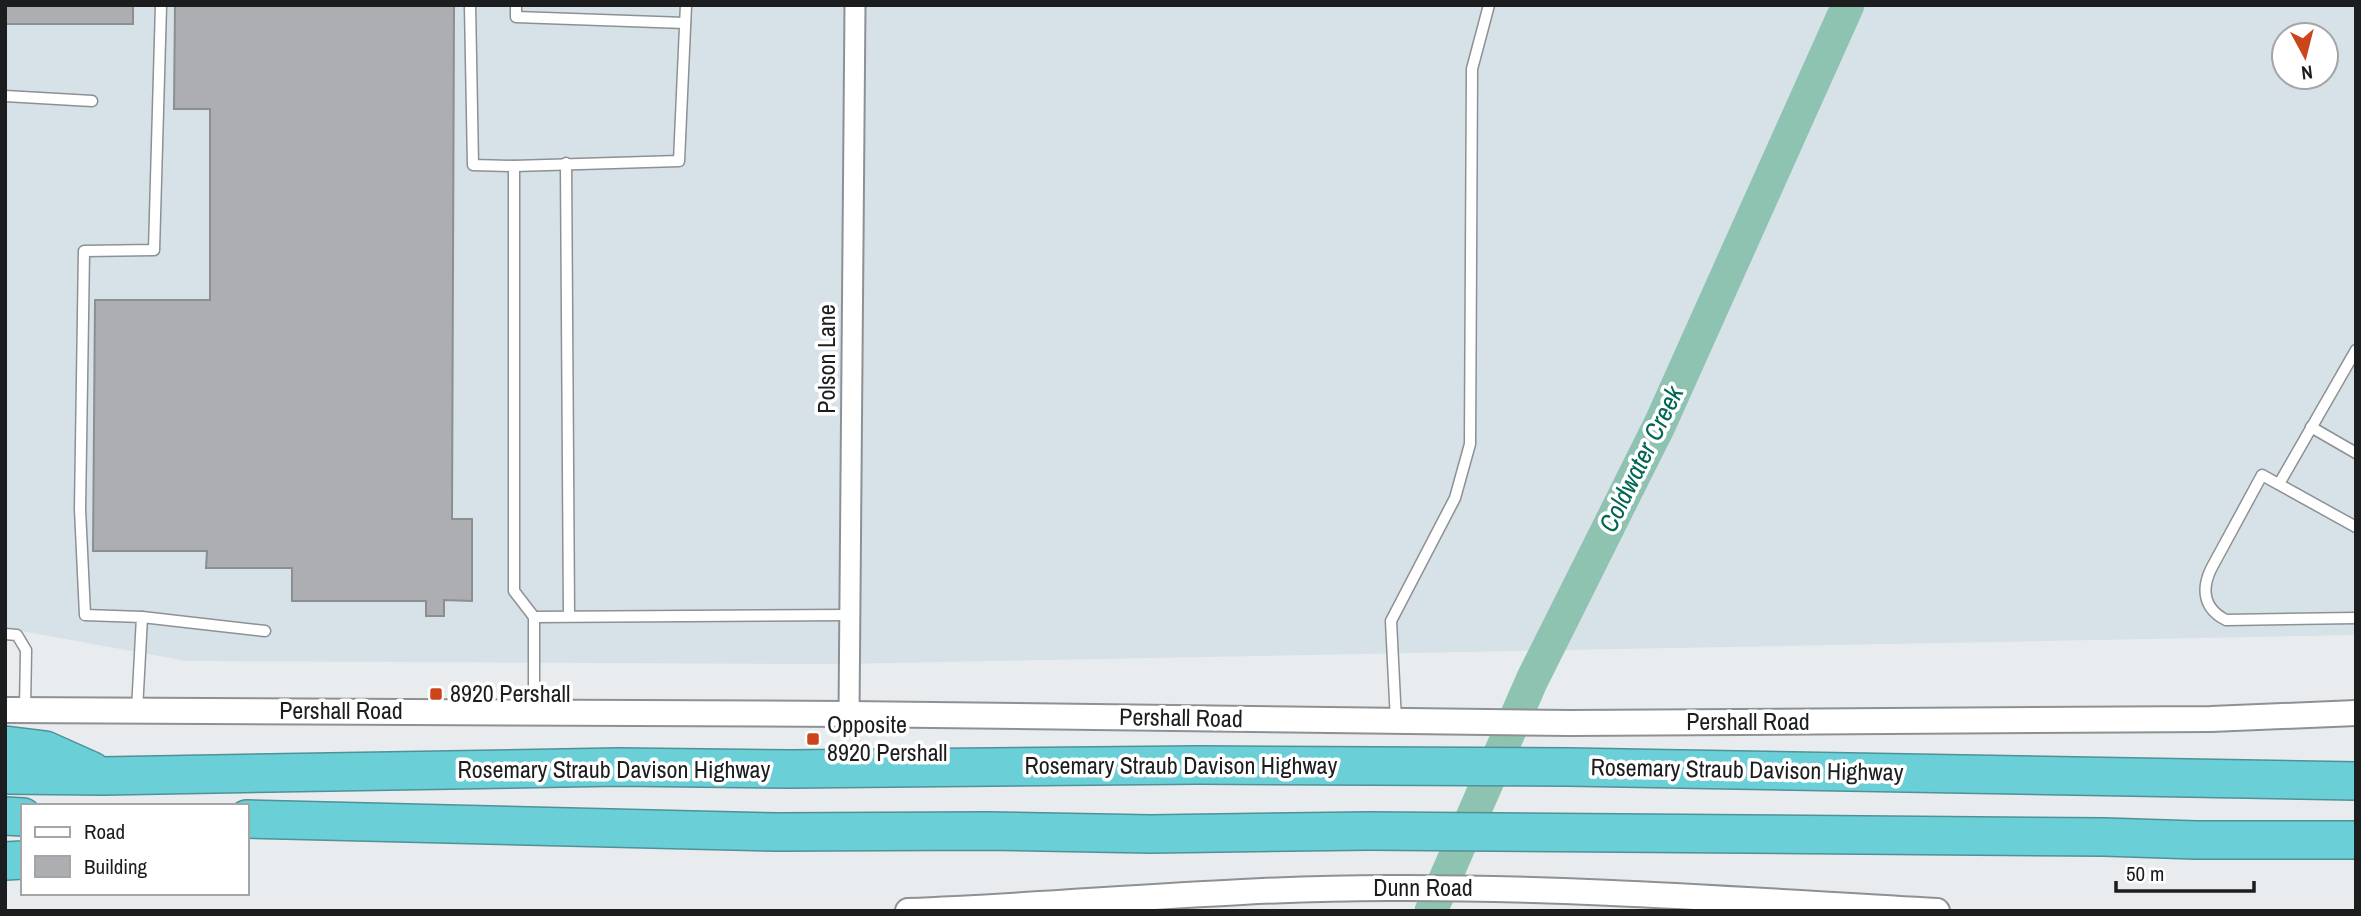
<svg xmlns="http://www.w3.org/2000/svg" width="2361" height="916" font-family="'Archivo Narrow',sans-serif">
  <rect width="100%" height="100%" fill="#e8ecee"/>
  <path fill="#d6e1e8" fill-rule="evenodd" d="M5,5H2356V635L835,664L187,661L5,628ZM2284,35H2326V77H2284Z"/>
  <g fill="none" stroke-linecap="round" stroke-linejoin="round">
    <path stroke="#8fc3b1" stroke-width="33" d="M1431,911L1532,680L1660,424L1848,5"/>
  </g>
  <g fill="#acaeb2" stroke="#8d8e92" stroke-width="2">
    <rect x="5" y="5" width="128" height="19"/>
    <path d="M175,5H454L452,519H472V601L444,600V616H426V601H292V568H206L207,551H93L95,300H210V109H174Z"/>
  </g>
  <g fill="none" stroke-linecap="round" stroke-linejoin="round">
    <g stroke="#8d9193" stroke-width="13">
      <g id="service">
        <path d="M470,5L473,165L514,166V591L534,617V712"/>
        <path d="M516,5V17L685,23"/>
        <path d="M5,96L92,101"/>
        <path d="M566,163L569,616"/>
        <path d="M514,166L679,161L686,5"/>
        <path d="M2311,427L2356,453"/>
        <path d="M2279,484L2356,350"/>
        <path d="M2356,527L2262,475L2211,569C2201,590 2204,609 2226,620L2356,618"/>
        <path d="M142,617L265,631"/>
        <path d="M534,617L850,615"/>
        <path d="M5,634L17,635L26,650L25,709"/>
        <path d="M137,710L142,617L85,615L80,509L84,251L154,250L161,5"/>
        <path d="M1396,721L1391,621L1455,498L1470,444L1472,69L1489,5"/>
      </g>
    </g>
    <g stroke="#8d9193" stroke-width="23">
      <path id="minor" d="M849,714L855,5"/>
    </g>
    <g stroke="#8d9193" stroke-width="28">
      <g id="tertiary">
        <path d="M5,710L849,714L1570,723L2211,719L2356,713"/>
        <path d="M908,911C1068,905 1228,888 1388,888C1571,887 1755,901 1937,911"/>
      </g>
    </g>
    <g stroke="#4f9197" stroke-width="40">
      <g id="motorway">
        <path d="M5,745L45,750L92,771"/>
        <path d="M5,775L103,776L619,767L791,769L1198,765L1568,767L2356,781"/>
        <path d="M5,816L23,817"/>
        <path d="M247,819L777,832L987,831L1151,834L1368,831L2104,837L2196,840H2356"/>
        <path d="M5,861L23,860"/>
      </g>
    </g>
    <use href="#service" stroke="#fff" stroke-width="10"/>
    <use href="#minor" stroke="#fff" stroke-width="19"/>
    <use href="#tertiary" stroke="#fff" stroke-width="24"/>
    <use href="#motorway" stroke="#6bcfd8" stroke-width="37"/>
  </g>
  <g fill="#cc4419" stroke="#fff" stroke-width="2.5">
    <rect x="429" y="687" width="14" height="14" rx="3.5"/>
    <rect x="806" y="732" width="14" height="14" rx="3.5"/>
  </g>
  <g text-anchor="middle" stroke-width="7" stroke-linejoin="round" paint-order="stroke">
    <g font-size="24" fill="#1c1d1e" stroke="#fff">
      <text transform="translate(827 359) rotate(-90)" y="8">Polson Lane</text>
      <text x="341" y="719">Pershall Road</text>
      <text transform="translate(1181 718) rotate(1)" y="8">Pershall Road</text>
      <text x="1748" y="730">Pershall Road</text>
      <text x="1181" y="774">Rosemary Straub Davison Highway</text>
      <text x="614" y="778">Rosemary Straub Davison Highway</text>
      <text transform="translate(1747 770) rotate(1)" y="8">Rosemary Straub Davison Highway</text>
      <text x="1423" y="896">Dunn Road</text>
    </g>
    <g font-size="24" fill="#1c1d1e" stroke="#fff" text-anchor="start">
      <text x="450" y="702">8920 Pershall</text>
      <text x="827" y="733">Opposite<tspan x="827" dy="28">8920 Pershall</tspan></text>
    </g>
    <g font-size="26" font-style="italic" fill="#026851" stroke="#fff">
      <text transform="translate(1641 459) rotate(-64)" y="9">Coldwater Creek</text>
    </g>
  </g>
  <rect width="2361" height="916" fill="none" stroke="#1c1d1e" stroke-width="14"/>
  <rect x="21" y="804" width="228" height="91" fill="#ffffff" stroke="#a4a5a5" stroke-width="2"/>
  <rect x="35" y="827" width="35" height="10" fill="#ffffff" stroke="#a4a5a5" stroke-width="2"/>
  <text x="84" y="839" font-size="21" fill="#1c1d1e">Road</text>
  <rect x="35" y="856" width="35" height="21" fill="#acaeb2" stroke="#a4a5a5" stroke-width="2"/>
  <text x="84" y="874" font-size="21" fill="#1c1d1e">Building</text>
  <g transform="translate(2305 56) rotate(173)"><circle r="33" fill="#ffffff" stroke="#a4a5a5" stroke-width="2"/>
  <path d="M0-5L12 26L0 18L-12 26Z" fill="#cc4419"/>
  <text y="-10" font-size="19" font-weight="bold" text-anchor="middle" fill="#1c1d1e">N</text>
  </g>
  <path d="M2116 881v10h138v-10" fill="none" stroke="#1c1d1e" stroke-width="3.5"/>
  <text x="2126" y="881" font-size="21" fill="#1c1d1e" stroke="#ffffff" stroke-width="5" paint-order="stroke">50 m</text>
</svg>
